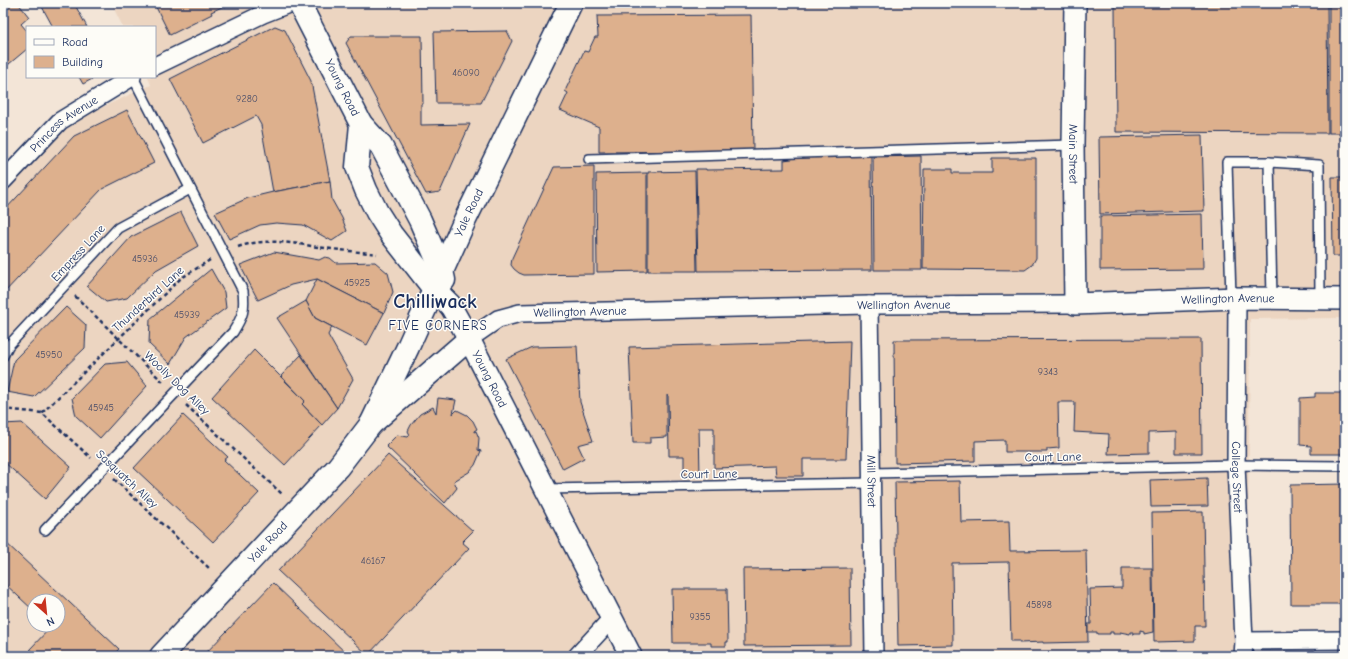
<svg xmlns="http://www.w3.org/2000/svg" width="1348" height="659" font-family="'Comic Neue',sans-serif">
  <rect width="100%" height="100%" fill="#f3e5d7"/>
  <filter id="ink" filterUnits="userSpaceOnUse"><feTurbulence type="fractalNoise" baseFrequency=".025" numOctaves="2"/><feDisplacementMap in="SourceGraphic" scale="8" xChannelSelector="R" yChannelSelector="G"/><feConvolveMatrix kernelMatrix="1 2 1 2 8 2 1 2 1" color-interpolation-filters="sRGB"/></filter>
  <g filter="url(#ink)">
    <path fill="#ecd5c1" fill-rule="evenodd" d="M111,3H1345V318L1250,319L1247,656H643L612,605L570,656H3V195L70,122L151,85L148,77H155V27H123ZM34,601H58V625H34Z"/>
    <g fill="#ddb08d" stroke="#1b2f5e">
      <path d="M3,3H18L29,17L21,24L27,31V49L3,69Z"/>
      <path d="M40,3H74L87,27H53Z"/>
      <path d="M154,3H234L225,7L224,6L211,12L212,14L170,35Z"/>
      <path d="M1231,3H1327L1328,133L1116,132L1115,5Z"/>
      <rect x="1329" y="5" width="16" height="128"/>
      <path d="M751,15L753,151L599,152V127L560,110L568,93L565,91L584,51L588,52L595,37H598L597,16Z"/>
      <path d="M275,26L285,30L311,81L330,181L273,192L261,125L256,116L203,143L170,79Z"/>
      <path d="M507,31L512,41L481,103H436L434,32Z"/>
      <path d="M351,36H422L423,104H421V125L470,124L440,192L426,194L346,43Z"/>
      <path d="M79,77H96L83,84Z"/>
      <path d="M127,110L154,163L102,189L3,294V212L74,136Z"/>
      <path d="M1202,135L1204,211L1100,214L1099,137Z"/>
      <path d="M848,155L871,156L872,270L698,271L696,169H706V170L784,169V160L810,156Z"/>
      <path d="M921,156L922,270H874L873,157Z"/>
      <path d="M992,158H1036V258L1032,265L1025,270L923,269L924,169H952V173H992Z"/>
      <path d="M594,166V274L524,275L519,273L514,269L511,265L512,258L554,167Z"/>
      <path d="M695,171L697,271H648V172Z"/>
      <path d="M647,173V271L597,272L596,174Z"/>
      <path d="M1332,177H1345V256H1333Z"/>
      <path d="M330,181L332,200L342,218L347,231L332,241L303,225L276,223L260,225L229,239L215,213L248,198L273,192Z"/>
      <path d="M181,212L198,246L156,270L127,298L106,302L87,286L131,237Z"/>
      <path d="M1202,214L1203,269L1100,270V216Z"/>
      <path d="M274,252L319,260L325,257L330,258L336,263L375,262L388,273L393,292L384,313L317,279L291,285L258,300L240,265Z"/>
      <path d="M211,269L224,292L226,308L186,337L170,364L149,344L150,319Z"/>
      <path d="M317,279L384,313L367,345L315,318L306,301Z"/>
      <path d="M306,301L315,318L332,327L328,335L353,379L337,408L277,318Z"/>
      <path d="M66,307L86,325L85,348L34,397L7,392L14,360Z"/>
      <path d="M1201,339L1202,453H1176V432L1149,433V453L1108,454L1109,434L1074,432L1075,402H1058L1059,448L1047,449V452H1005V440L975,441V461L895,463L894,340Z"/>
      <path d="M850,341L846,459H803V476H776L775,466L714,468V428H699L700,476H684V456H669L668,395H667V437L650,438V443H633L629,347Z"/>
      <path d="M577,346L580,402L593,441L578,445L584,458L563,469L506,359L532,347Z"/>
      <path d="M254,350L305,401L302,404L322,425L285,465L212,397Z"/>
      <path d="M301,355L337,408L322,425L302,404L305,401L281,376Z"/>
      <path d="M127,362L147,386L100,438L76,416L72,398L105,364Z"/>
      <path d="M1315,393H1345V454H1311V446L1300,445V398L1315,397Z"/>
      <path d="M438,398L456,400L453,414L457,410L467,415L473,421L477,429L474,431V432L476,431L479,438L478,450L481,451L475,465L469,472L454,481L457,488L445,503L386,446L397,435L408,437L410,435L408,431L411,425L420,414L433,407L436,413Z"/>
      <path d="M183,415L228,457L224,460L259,493L213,542L134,468Z"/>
      <path d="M22,423L71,467L45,499L3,461V424Z"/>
      <path d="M388,455L473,531L462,542L469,548L368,655L278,571Z"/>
      <path d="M1207,478L1208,506L1151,507L1150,480Z"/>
      <path d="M960,481L961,522L1009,521L1010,551L1086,550L1088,642L1043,643V642L1020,643V641H1011L1009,562L952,563L953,645L898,646L895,482Z"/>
      <path d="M1345,484V604H1291L1290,485Z"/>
      <path d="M1203,512L1205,626H1195V641L1154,642L1152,513Z"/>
      <path d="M3,540L119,649L112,656H38L30,649L51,627L49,625H58V601H34V611L3,582Z"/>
      <path d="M850,568L851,645L744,646L743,569Z"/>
      <path d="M1122,568H1152L1153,632L1144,634V632L1140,631V634H1133V632H1130V634L1120,632V634H1113V632H1110V634H1097V632H1088V624H1091L1090,589L1122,588Z"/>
      <path d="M273,583L349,656H203Z"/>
      <path d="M672,589H727L728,642H726V646H711V643H673Z"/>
    </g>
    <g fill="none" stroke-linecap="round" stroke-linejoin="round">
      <g stroke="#1b2f5e" stroke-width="12">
        <g id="service">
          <path d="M589,159L1073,145"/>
          <path d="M1269,162L1272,298"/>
          <path d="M1231,298L1227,162H1269L1319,165L1320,299"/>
          <path d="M3,356L8,346L118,228L190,189"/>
          <path d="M872,473L1236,465L1345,466"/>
          <path d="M546,489L872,483"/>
          <path d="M45,530L233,332C243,316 245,310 243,291L133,77"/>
        </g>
      </g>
      <g stroke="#1b2f5e" stroke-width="20">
        <g id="minor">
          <path d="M155,66L263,14L291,3"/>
          <path id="s1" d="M3,181L60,121L132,77"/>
          <path id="s2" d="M1237,298L1236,465L1244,641L1243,656"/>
          <path id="s3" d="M869,305L874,656"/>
          <path id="s4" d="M469,339L498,319L520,313L869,305L1075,304"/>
          <path d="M1244,641L1345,640"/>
          <path d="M577,656L612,618"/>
        </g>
      </g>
      <g stroke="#1b2f5e" stroke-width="24">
        <g id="tertiary">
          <path id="s5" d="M1075,3L1073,145L1075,304L1237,298L1345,299"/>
          <path id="s6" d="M450,305L469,339L631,656"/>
        </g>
      </g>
      <g stroke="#1b2f5e" stroke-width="25">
        <g id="secondary">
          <path id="s7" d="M299,3L361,124L357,167L366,190L377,212L391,234L434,289L450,305"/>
          <path d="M361,124L381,146L420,220L442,271L444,280"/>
          <path id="s8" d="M371,424L408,347L465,220L571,3"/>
          <path id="s9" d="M161,656L338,467L371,424L469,339"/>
        </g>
      </g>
      <g stroke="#1b2f5e" stroke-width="2.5" stroke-dasharray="4 3" stroke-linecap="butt">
        <path d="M238,247C269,236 300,245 332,249C347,251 362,252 377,254"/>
        <path d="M75,296L164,383"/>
        <path d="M186,405L282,494"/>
        <path d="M3,409L42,413L91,458"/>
        <path d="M42,413L180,279L210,260"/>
        <path d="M114,479L211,570"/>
      </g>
      <use href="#service" stroke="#fdfcf7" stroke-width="9"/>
      <use href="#minor" stroke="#fdfcf7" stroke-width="17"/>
      <use href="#tertiary" stroke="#fdfcf7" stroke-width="21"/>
      <use href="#secondary" stroke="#fdfcf7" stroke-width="22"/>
    </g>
  </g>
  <g text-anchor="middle" stroke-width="3" stroke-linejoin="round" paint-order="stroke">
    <g font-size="10" fill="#4c4f6a">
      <text x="466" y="76">46090</text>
      <text x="247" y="102">9280</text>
      <text x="145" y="262">45936</text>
      <text x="357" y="286">45925</text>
      <text x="187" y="318">45939</text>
      <text x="49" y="358">45950</text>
      <text x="1048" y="375">9343</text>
      <text x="101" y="411">45945</text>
      <text x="373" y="564">46167</text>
      <text x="1039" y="608">45898</text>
      <text x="700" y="620">9355</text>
    </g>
    <g font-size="12" fill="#1b2f5e" stroke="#fdfcf7">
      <text dy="4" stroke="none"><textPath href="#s7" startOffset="95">Young Road</textPath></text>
      <text dy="4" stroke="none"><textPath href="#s1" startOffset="84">Princess Avenue</textPath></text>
      <text dy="4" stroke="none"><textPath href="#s5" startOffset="151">Main Street</textPath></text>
      <text dy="4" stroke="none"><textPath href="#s8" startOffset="233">Yale Road</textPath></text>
      <text transform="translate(78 253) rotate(-47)" y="4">Empress Lane</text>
      <text transform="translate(148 299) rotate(-42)" y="4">Thunderbird Lane</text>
      <text dy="4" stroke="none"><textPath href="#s5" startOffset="454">Wellington Avenue</textPath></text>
      <text dy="4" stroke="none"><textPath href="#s4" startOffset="442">Wellington Avenue</textPath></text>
      <text dy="4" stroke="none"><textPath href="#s4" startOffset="118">Wellington Avenue</textPath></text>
      <text dy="4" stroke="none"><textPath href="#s6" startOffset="84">Young Road</textPath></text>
      <text transform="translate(177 383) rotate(44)" y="4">Woolly Dog Alley</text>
      <text transform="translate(1053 457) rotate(-1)" y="4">Court Lane</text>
      <text transform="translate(709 474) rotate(-1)" y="4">Court Lane</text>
      <text dy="4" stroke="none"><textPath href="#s2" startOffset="179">College Street</textPath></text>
      <text transform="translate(127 479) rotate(43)" y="4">Sasquatch Alley</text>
      <text dy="4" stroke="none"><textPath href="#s3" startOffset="176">Mill Street</textPath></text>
      <text dy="4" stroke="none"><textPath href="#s9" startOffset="156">Yale Road</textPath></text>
    </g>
    <g font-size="13" letter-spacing="1" fill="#1b2f5e" stroke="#fdfcf7">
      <text x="438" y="330">FIVE CORNERS</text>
    </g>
    <g font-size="20" font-weight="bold" fill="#1b2f5e" stroke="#fdfcf7">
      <text x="435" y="308">Chilliwack</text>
    </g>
  </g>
  <rect width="1348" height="659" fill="none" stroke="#fdfcf7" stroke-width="16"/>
  <rect x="8" y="8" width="1332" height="643" fill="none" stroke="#1b2f5e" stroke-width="1.5" filter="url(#ink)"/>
  <rect x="26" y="26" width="130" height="52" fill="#fdfcf7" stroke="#a3aaba"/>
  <rect x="34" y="39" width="20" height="6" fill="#fdfcf7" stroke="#a3aaba"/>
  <text x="62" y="46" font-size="12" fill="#1b2f5e">Road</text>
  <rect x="34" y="56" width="20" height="12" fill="#ddb08d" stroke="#a3aaba"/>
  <text x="62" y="66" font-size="12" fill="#1b2f5e">Building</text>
  <g transform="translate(46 613) rotate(153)"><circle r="19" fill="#fdfcf7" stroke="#a3aaba"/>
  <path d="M0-3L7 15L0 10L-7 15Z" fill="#c8321e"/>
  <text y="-6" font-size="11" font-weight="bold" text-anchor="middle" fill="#1b2f5e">N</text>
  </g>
</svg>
